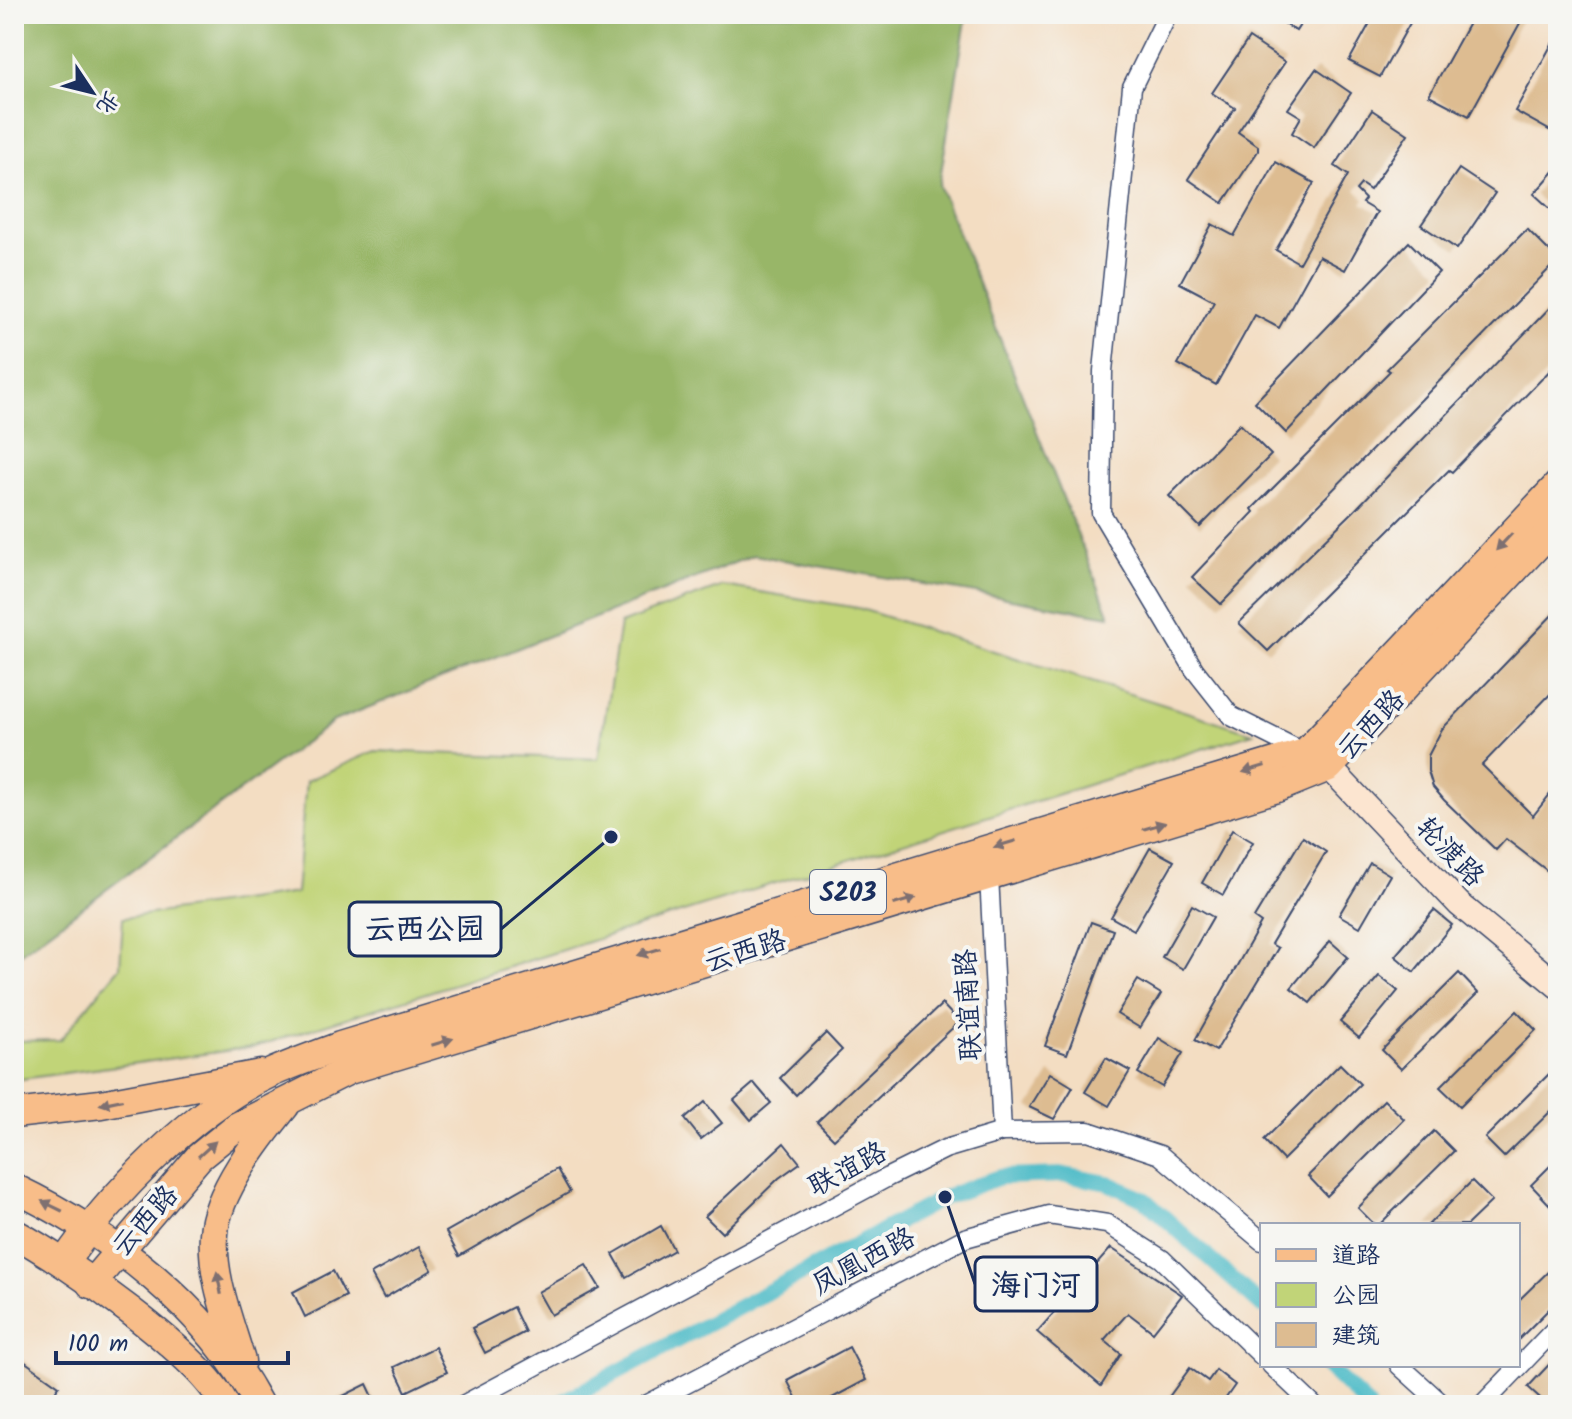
<svg xmlns="http://www.w3.org/2000/svg" width="1572" height="1419" font-family="Kalam,'LXGW WenKai TC',sans-serif">
  <rect width="100%" height="100%" fill="#f6f6f2"/>
  <filter id="ink" filterUnits="userSpaceOnUse"><feTurbulence type="fractalNoise" baseFrequency=".0125" numOctaves="2"/><feDisplacementMap in="SourceGraphic" scale="16" xChannelSelector="R" yChannelSelector="G"/><feConvolveMatrix kernelMatrix="1 2 1 2 8 2 1 2 1" color-interpolation-filters="sRGB"/></filter>
  <filter id="wash" filterUnits="userSpaceOnUse"><feTurbulence type="fractalNoise" baseFrequency=".006" numOctaves="4" result="noise"/><feDisplacementMap in="SourceGraphic" scale="32" xChannelSelector="R" yChannelSelector="G"/><feGaussianBlur stdDeviation="1.8" result="paint"/><feColorMatrix in="noise" values="0 0 0 0 0 0 0 0 0 0 0 0 0 0 0 0 0 1.4 0 .05"/><feComposite in="paint" operator="in"/></filter>
  <g filter="url(#wash)">
    <rect width="100%" height="100%" fill="#f3ddc2"/>
    <path fill="#c1d478" stroke="#6e826b" stroke-width="2" d="M723,586L858,608L1253,733L254,1047L14,1080V1041L60,1040L120,967L123,918L296,893L306,781L375,751L598,759L620,624Z"/>
    <path fill="#98b668" stroke="#5a7263" stroke-width="2" d="M14,14H967L939,185L1110,616L754,555L334,721L14,958Z"/>
    <g fill="none" stroke-linecap="round" stroke-linejoin="round">
      <g stroke="#4fbcc8" stroke-width="16">
        <path d="M1325,1365L1367,1405"/>
        <path d="M556,1405L945,1197L1000,1177L1065,1175L1108,1183L1145,1200L1262,1306"/>
      </g>
    </g>
    <g id="blocks">
      <g fill="#ddbc91">
        <path d="M1270,14H1307L1296,31Z"/>
        <path d="M1375,14H1415L1380,77L1349,61Z"/>
        <path d="M1474,14H1525L1469,116L1429,95Z"/>
        <path d="M1558,33V135L1515,111Z"/>
        <path d="M1249,38L1285,62L1238,132L1258,146V151L1223,203L1188,179L1235,108L1212,93Z"/>
        <path d="M1316,69L1351,93L1314,148L1292,133L1301,117L1288,109Z"/>
        <path d="M1372,110L1408,134L1370,190L1361,184L1356,190L1365,199L1362,203L1377,212L1345,270L1319,256L1279,328L1255,315L1216,385L1178,364L1214,301L1180,283L1212,224L1234,236L1276,162L1314,183L1276,250L1299,263L1348,175L1335,166Z"/>
        <path d="M1558,167V216L1534,194Z"/>
        <path d="M1459,169L1495,193L1457,249L1421,225Z"/>
        <path d="M1527,229L1558,260L1221,604L1192,577L1254,512L1252,509L1390,371L1387,369Z"/>
        <path d="M1409,242L1439,272L1286,433L1255,402Z"/>
        <path d="M1558,299V362L1452,472L1449,470L1268,651L1239,623L1354,511Z"/>
        <path d="M1240,424L1271,455L1200,527L1169,496Z"/>
        <path d="M1558,609V686L1482,765L1533,816L1558,784V879L1506,839L1496,850L1444,800L1433,787L1428,771V756L1442,729Z"/>
        <path d="M1232,830L1253,842L1223,895L1202,883Z"/>
        <path d="M1303,837L1326,852L1271,944L1278,948L1216,1051L1195,1040L1261,923L1254,918Z"/>
        <path d="M1150,848L1174,861L1134,930L1111,917Z"/>
        <path d="M1370,863L1390,875L1360,927L1339,915Z"/>
        <path d="M1192,905L1213,917L1183,969L1162,957Z"/>
        <path d="M1434,910L1452,925L1414,972L1395,956Z"/>
        <path d="M1091,922L1113,930L1067,1054L1045,1046Z"/>
        <path d="M1330,941L1348,957L1310,1003L1291,988Z"/>
        <path d="M1459,973L1478,993L1401,1069L1382,1050Z"/>
        <path d="M1379,976L1398,991L1359,1038L1340,1022Z"/>
        <path d="M1138,980L1161,994L1140,1028L1117,1014Z"/>
        <path d="M942,1004L959,1022L834,1139L817,1122Z"/>
        <path d="M1517,1011L1536,1030L1460,1106L1440,1087Z"/>
        <path d="M826,1033L842,1050L796,1095L780,1078Z"/>
        <path d="M1159,1038L1183,1053L1162,1087L1138,1073Z"/>
        <path d="M1106,1058L1130,1071L1109,1106L1085,1092Z"/>
        <path d="M1340,1064L1360,1084L1283,1160L1264,1140Z"/>
        <path d="M1558,1065V1104L1504,1157L1485,1138Z"/>
        <path d="M1050,1073L1073,1087L1054,1119L1029,1107Z"/>
        <path d="M754,1083L771,1103L751,1120L734,1100Z"/>
        <path d="M1384,1100L1404,1119L1327,1196L1308,1176Z"/>
        <path d="M705,1102L722,1123L701,1139L685,1119Z"/>
        <path d="M1434,1131L1454,1151L1379,1225H1375L1358,1208Z"/>
        <path d="M784,1143L800,1163L779,1178L722,1233L705,1216Z"/>
        <path d="M1558,1158V1197L1550,1205L1531,1185Z"/>
        <path d="M557,1169L570,1192L459,1256L446,1232Z"/>
        <path d="M1472,1181L1492,1201L1467,1225H1428Z"/>
        <path d="M661,1226L674,1250L626,1277L613,1254Z"/>
        <path d="M419,1247L432,1270L384,1298L371,1274Z"/>
        <path d="M1111,1248L1182,1295L1153,1332L1128,1313L1104,1340L1121,1354L1101,1386L1037,1332Z"/>
        <path d="M1558,1262V1300L1518,1340V1301Z"/>
        <path d="M586,1265L600,1288L551,1315L538,1292Z"/>
        <path d="M333,1271L346,1296L305,1317L293,1292Z"/>
        <path d="M513,1307L525,1332L485,1353L472,1328Z"/>
        <path d="M435,1347L447,1372L406,1392L394,1367Z"/>
        <path d="M849,1347L866,1380L819,1405H800L787,1380Z"/>
        <path d="M14,1354L59,1386L45,1405H14Z"/>
        <path d="M1558,1355V1401L1548,1405L1528,1387Z"/>
        <path d="M1190,1368L1208,1381L1216,1370L1235,1385L1221,1405H1163Z"/>
        <path d="M367,1384L377,1405H325Z"/>
      </g>
    </g>
  </g>
  <g filter="url(#ink)">
    <use href="#blocks" fill-opacity="0" stroke="#3b496d" stroke-width="2"/>
    <g fill="none" stroke-linecap="round" stroke-linejoin="round">
      <g stroke="#3b496d" stroke-width="21">
        <g id="minor">
          <path d="M1168,14L1132,87L1103,371L1101,513L1194,669L1231,716L1305,753"/>
          <path d="M989,875L1002,1132"/>
          <path d="M1271,1365L1313,1405"/>
          <path d="M1399,1365L1443,1405"/>
          <path d="M463,1405L888,1177L945,1149L1002,1132L1088,1131L1160,1155L1262,1241"/>
          <path d="M646,1405L965,1238L1049,1215L1107,1224L1162,1259L1262,1356"/>
          <path d="M1482,1405L1558,1326"/>
        </g>
      </g>
      <g stroke="#3b496d" stroke-width="27">
        <path id="secondary" d="M1315,759L1329,767L1459,904L1558,986"/>
      </g>
      <g stroke="#3b496d" stroke-width="31">
        <g id="primary">
          <path d="M14,1114L101,1104L261,1074"/>
          <path d="M14,1188C112,1235 207,1307 259,1405"/>
          <path d="M14,1233C66,1261 200,1354 225,1405"/>
          <path d="M64,1263C110,1195 196,1107 271,1073C293,1063 317,1055 340,1046L1305,753L1558,485"/>
          <path d="M91,1284L199,1157L236,1127L349,1070L1277,788L1329,767L1558,523"/>
          <path d="M241,1361C229,1320 211,1277 214,1234C216,1193 259,1138 285,1106"/>
        </g>
      </g>
      <use href="#minor" stroke="#fff" stroke-width="18"/>
      <use href="#secondary" stroke="#fce5d0" stroke-width="24"/>
      <use href="#primary" stroke="#f8bd89" stroke-width="28"/>
    </g>
    <defs><path id="oneway-solid" d="M-6-.8H1V-3.2L6.5 0L1 3.2V.8H-6Z" transform="scale(2)"/></defs>
    <g fill="#7e6f71">
      <use href="#oneway-solid" transform="translate(1504 542) rotate(133)"/>
      <use href="#oneway-solid" transform="translate(1254 769) rotate(163)"/>
      <use href="#oneway-solid" transform="translate(1154 826) rotate(-17)"/>
      <use href="#oneway-solid" transform="translate(1005 844) rotate(163)"/>
      <use href="#oneway-solid" transform="translate(905 901) rotate(-17)"/>
      <use href="#oneway-solid" transform="translate(649 952) rotate(163)"/>
      <use href="#oneway-solid" transform="translate(442 1042) rotate(-17)"/>
      <use href="#oneway-solid" transform="translate(111 1102) rotate(168)"/>
      <use href="#oneway-solid" transform="translate(207 1149) rotate(-42)"/>
      <use href="#oneway-solid" transform="translate(52 1206) rotate(-154)"/>
      <use href="#oneway-solid" transform="translate(219 1283) rotate(-101)"/>
    </g>
  </g>
  <g text-anchor="middle" stroke-width="8" stroke-linejoin="round" paint-order="stroke">
    <rect fill="#f6f6f2" stroke="#5d6b8a" stroke-width="2" x="810" y="870" width="76" height="44" rx="6"/>
    <g font-size="26" font-weight="bold" fill="#1b2f5e">
      <text x="848" y="901">S203</text>
    </g>
    <g font-size="28" fill="#1b2f5e" stroke="#f6f6f2">
      <text transform="translate(1370 724) rotate(-47)" y="10">云西路</text>
      <text transform="translate(1451 851) rotate(46)" y="10">轮渡路</text>
      <text transform="translate(745 950) rotate(-17)" y="10">云西路</text>
      <text transform="translate(967 1005) rotate(-93)" y="10">联谊南路</text>
      <text transform="translate(847 1168) rotate(-28)" y="10">联谊路</text>
      <text transform="translate(144 1220) rotate(-49)" y="10">云西路</text>
      <text transform="translate(863 1260) rotate(-28)" y="10">凤凰西路</text>
    </g>
  </g>
  <path fill="none" stroke="#1b2f5e" stroke-width="3" d="M611 837L501 929M945 1197L975 1284"/>
  <g fill="#1b2f5e" stroke="#f6f6f2" stroke-width="3">
    <circle cx="611" cy="837" r="8"/>
    <circle cx="945" cy="1197" r="8"/>
  </g>
  <g fill="#f6f6f2" stroke="#1b2f5e" stroke-width="3">
    <rect x="349" y="902" width="152" height="54" rx="8"/>
    <rect x="975" y="1257" width="122" height="54" rx="8"/>
  </g>
  <g font-size="30" text-anchor="middle" font-weight="bold" fill="#1b2f5e">
    <text x="425" y="939">云西公园</text>
    <text x="1036" y="1295">海门河</text>
  </g>
  <rect width="1572" height="1419" fill="none" stroke="#f6f6f2" stroke-width="48"/>
  <rect x="1260" y="1223" width="260" height="144" fill="#f6f6f2" stroke="#9ea6b7" stroke-width="2"/>
  <rect x="1276" y="1249" width="40" height="12" fill="#f8bd89" stroke="#9ea6b7" stroke-width="2"/>
  <text x="1332" y="1263" font-size="24" fill="#1b2f5e">道路</text>
  <rect x="1276" y="1283" width="40" height="24" fill="#c1d478" stroke="#9ea6b7" stroke-width="2"/>
  <text x="1332" y="1303" font-size="24" fill="#1b2f5e">公园</text>
  <rect x="1276" y="1323" width="40" height="24" fill="#ddbc91" stroke="#9ea6b7" stroke-width="2"/>
  <text x="1332" y="1343" font-size="24" fill="#1b2f5e">建筑</text>
  <g transform="translate(92 92) rotate(125)" stroke="#f6f6f2" stroke-width="6" paint-order="stroke">
  <path d="M0-6L14 30L0 20L-14 30Z" fill="#1b2f5e"/>
  <text y="-12" font-size="22" font-weight="bold" text-anchor="middle" fill="#1b2f5e">北</text>
  </g>
  <path d="M56 1351v12h232v-12" fill="none" stroke="#1b2f5e" stroke-width="4"/>
  <text x="68" y="1351" font-size="24" fill="#1b2f5e" stroke="#f6f6f2" stroke-width="6" paint-order="stroke">100 m</text>
</svg>
